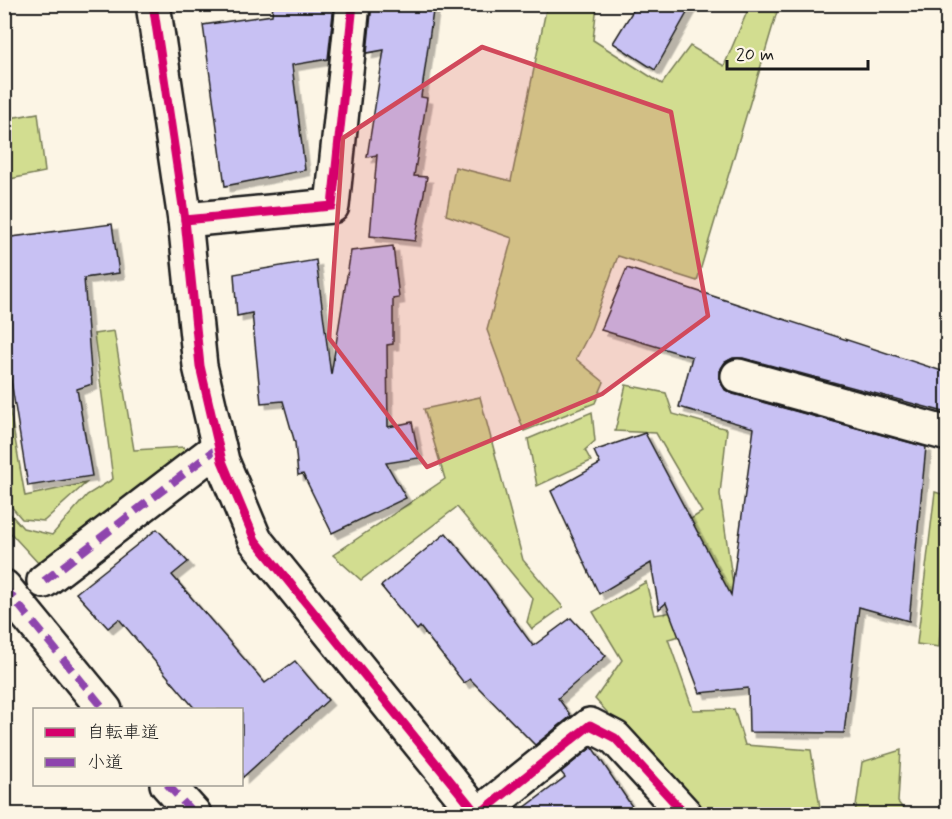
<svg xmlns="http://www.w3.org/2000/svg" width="952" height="819" font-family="Mynerve,'Klee One',sans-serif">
  <defs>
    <filter id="shadow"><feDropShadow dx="5.5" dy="5.5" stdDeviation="0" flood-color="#0004"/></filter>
  </defs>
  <rect width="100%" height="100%" fill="#fcf5e5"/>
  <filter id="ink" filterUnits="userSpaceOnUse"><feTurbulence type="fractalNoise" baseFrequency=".0167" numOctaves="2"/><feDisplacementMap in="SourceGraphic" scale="12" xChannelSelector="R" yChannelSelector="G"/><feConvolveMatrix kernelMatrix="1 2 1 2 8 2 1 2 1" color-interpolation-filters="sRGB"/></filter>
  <g filter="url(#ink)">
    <g fill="#d2dd90" stroke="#777c56" stroke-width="1.5">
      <path d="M547,5H597L593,40L662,84L690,46L724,66L750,5H779L697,281L618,256L590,332L576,359L604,382L595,403L524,431L487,330L512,238L446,215L455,167L511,181Z"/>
      <path d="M38,113L45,172L5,180V119Z"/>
      <path d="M114,331L134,450L184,447L186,455L40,565L5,527L4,507L23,528L52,535L87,495L113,479L94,334Z"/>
      <path d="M5,382L25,496L86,483L44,521L22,519L9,504L5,470Z"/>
      <path d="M626,385L666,393L673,414L727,429L720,494L735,599L716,627L668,639L693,710L734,709L745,745L811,750L821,814H701L595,699L622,660L593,612L646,582L654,615L716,606L699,533L672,531L702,512L656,433L615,431Z"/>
      <path d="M480,397L523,560L563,607L532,629L527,622L533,599L457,507L361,580L333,555L445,479L424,409Z"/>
      <path d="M592,412L595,441L585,450L591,461L537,486L528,439Z"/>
      <path d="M935,492L948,496L947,615L941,616L939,647L917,644Z"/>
      <path d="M901,750L898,802L907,814H855L862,762Z"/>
    </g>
    <g fill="#c8c1f3" stroke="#1c1c1c" stroke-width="1.5" filter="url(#shadow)">
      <path d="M273,4H334L328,59L292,65L305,170L225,186L203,25L272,15Z"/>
      <path d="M372,4H434L421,97L427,98L414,176L427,177L415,241L370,236L377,155L367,157L384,50L367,53Z"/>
      <path d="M637,4H692L655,70L613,43Z"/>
      <path d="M112,224L119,273L84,278L92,384L77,389L92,476L28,486L4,337V238Z"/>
      <path d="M393,246L399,298L393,299V344L387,345L388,427L412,422L419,458L386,463L406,498L332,533L303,474L298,475L295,443L283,401L261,403L252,313L237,316L234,274L316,260L331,375L351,251Z"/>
      <path d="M627,268L948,373V413L743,358H733L725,362L720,370V381L725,390L733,394L926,447L909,621L859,607L844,733L749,732L748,688L700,693L666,603L659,609L651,563L599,594L551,491L600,464L594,451L645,433L731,595L754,428L679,407L692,357L601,330Z"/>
      <path d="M157,529L188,562L172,575L265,683L295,661L328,700L242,778V710H196L119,619L108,628L76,593Z"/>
      <path d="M446,533L486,581L533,646L571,618L606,656L558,698L571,716L535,745L470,679L464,683L420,627L417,630L381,586Z"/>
      <path d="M592,747L637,814H516L565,777L561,772Z"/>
    </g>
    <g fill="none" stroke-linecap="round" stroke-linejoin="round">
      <g stroke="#1c1c1c" stroke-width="38">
        <g id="pedestrian">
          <path d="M44,581L219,447"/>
          <path d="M4,587L105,710"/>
          <path d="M167,784L194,814"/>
        </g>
      </g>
      <g stroke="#1c1c1c" stroke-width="38">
        <g id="minor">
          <path d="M153,4L185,220L200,366L222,461L255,540L477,814"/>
          <path d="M185,220L332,206L353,4"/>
          <path d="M738,376L948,434"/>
          <path d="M479,814L590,725L615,738L685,814"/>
        </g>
      </g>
      <use href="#pedestrian" stroke="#fcf5e5" stroke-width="33"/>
      <use href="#minor" stroke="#fcf5e5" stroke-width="33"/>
      <g stroke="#8e44ad" stroke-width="8" stroke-dasharray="15 8" stroke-linecap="butt">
        <path d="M44,581L219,447"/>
        <path d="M4,587L105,710"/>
        <path d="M167,784L194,814"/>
      </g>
      <g stroke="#fcf5e5" stroke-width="13">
        <g id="cycleway">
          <path d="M153,4L185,220L200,366L222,461L255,540L477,814"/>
          <path d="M185,220L332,206L353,4"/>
          <path d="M479,814L590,725L615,738L685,814"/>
        </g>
      </g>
      <use href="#cycleway" stroke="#d6006c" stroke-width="9"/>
    </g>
  </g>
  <path fill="#d1495b" fill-opacity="0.2" stroke="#d1495b" stroke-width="4.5" stroke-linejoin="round" d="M482,47L671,112L708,316L602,394L427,467L329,338L343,138Z"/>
  <rect width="952" height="819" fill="none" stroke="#fcf5e5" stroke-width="24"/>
  <rect x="12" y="12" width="928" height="795" fill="none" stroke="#1c1c1c" stroke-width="2" filter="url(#ink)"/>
  <rect x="33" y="708" width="210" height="78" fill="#fcf5e5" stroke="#a29e95" stroke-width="1.5"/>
  <rect x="45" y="728" width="30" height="9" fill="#d6006c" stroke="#a29e95" stroke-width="1.5"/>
  <text x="87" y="738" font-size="18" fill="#1c1c1c">自転車道</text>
  <rect x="45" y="758" width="30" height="9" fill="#8e44ad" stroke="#a29e95" stroke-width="1.5"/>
  <text x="87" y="768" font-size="18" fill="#1c1c1c">小道</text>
  <path d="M727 60v9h141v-9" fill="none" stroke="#1c1c1c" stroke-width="3"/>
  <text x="736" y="60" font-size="18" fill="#1c1c1c" stroke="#fcf5e5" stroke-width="4.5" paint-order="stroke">20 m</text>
</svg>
